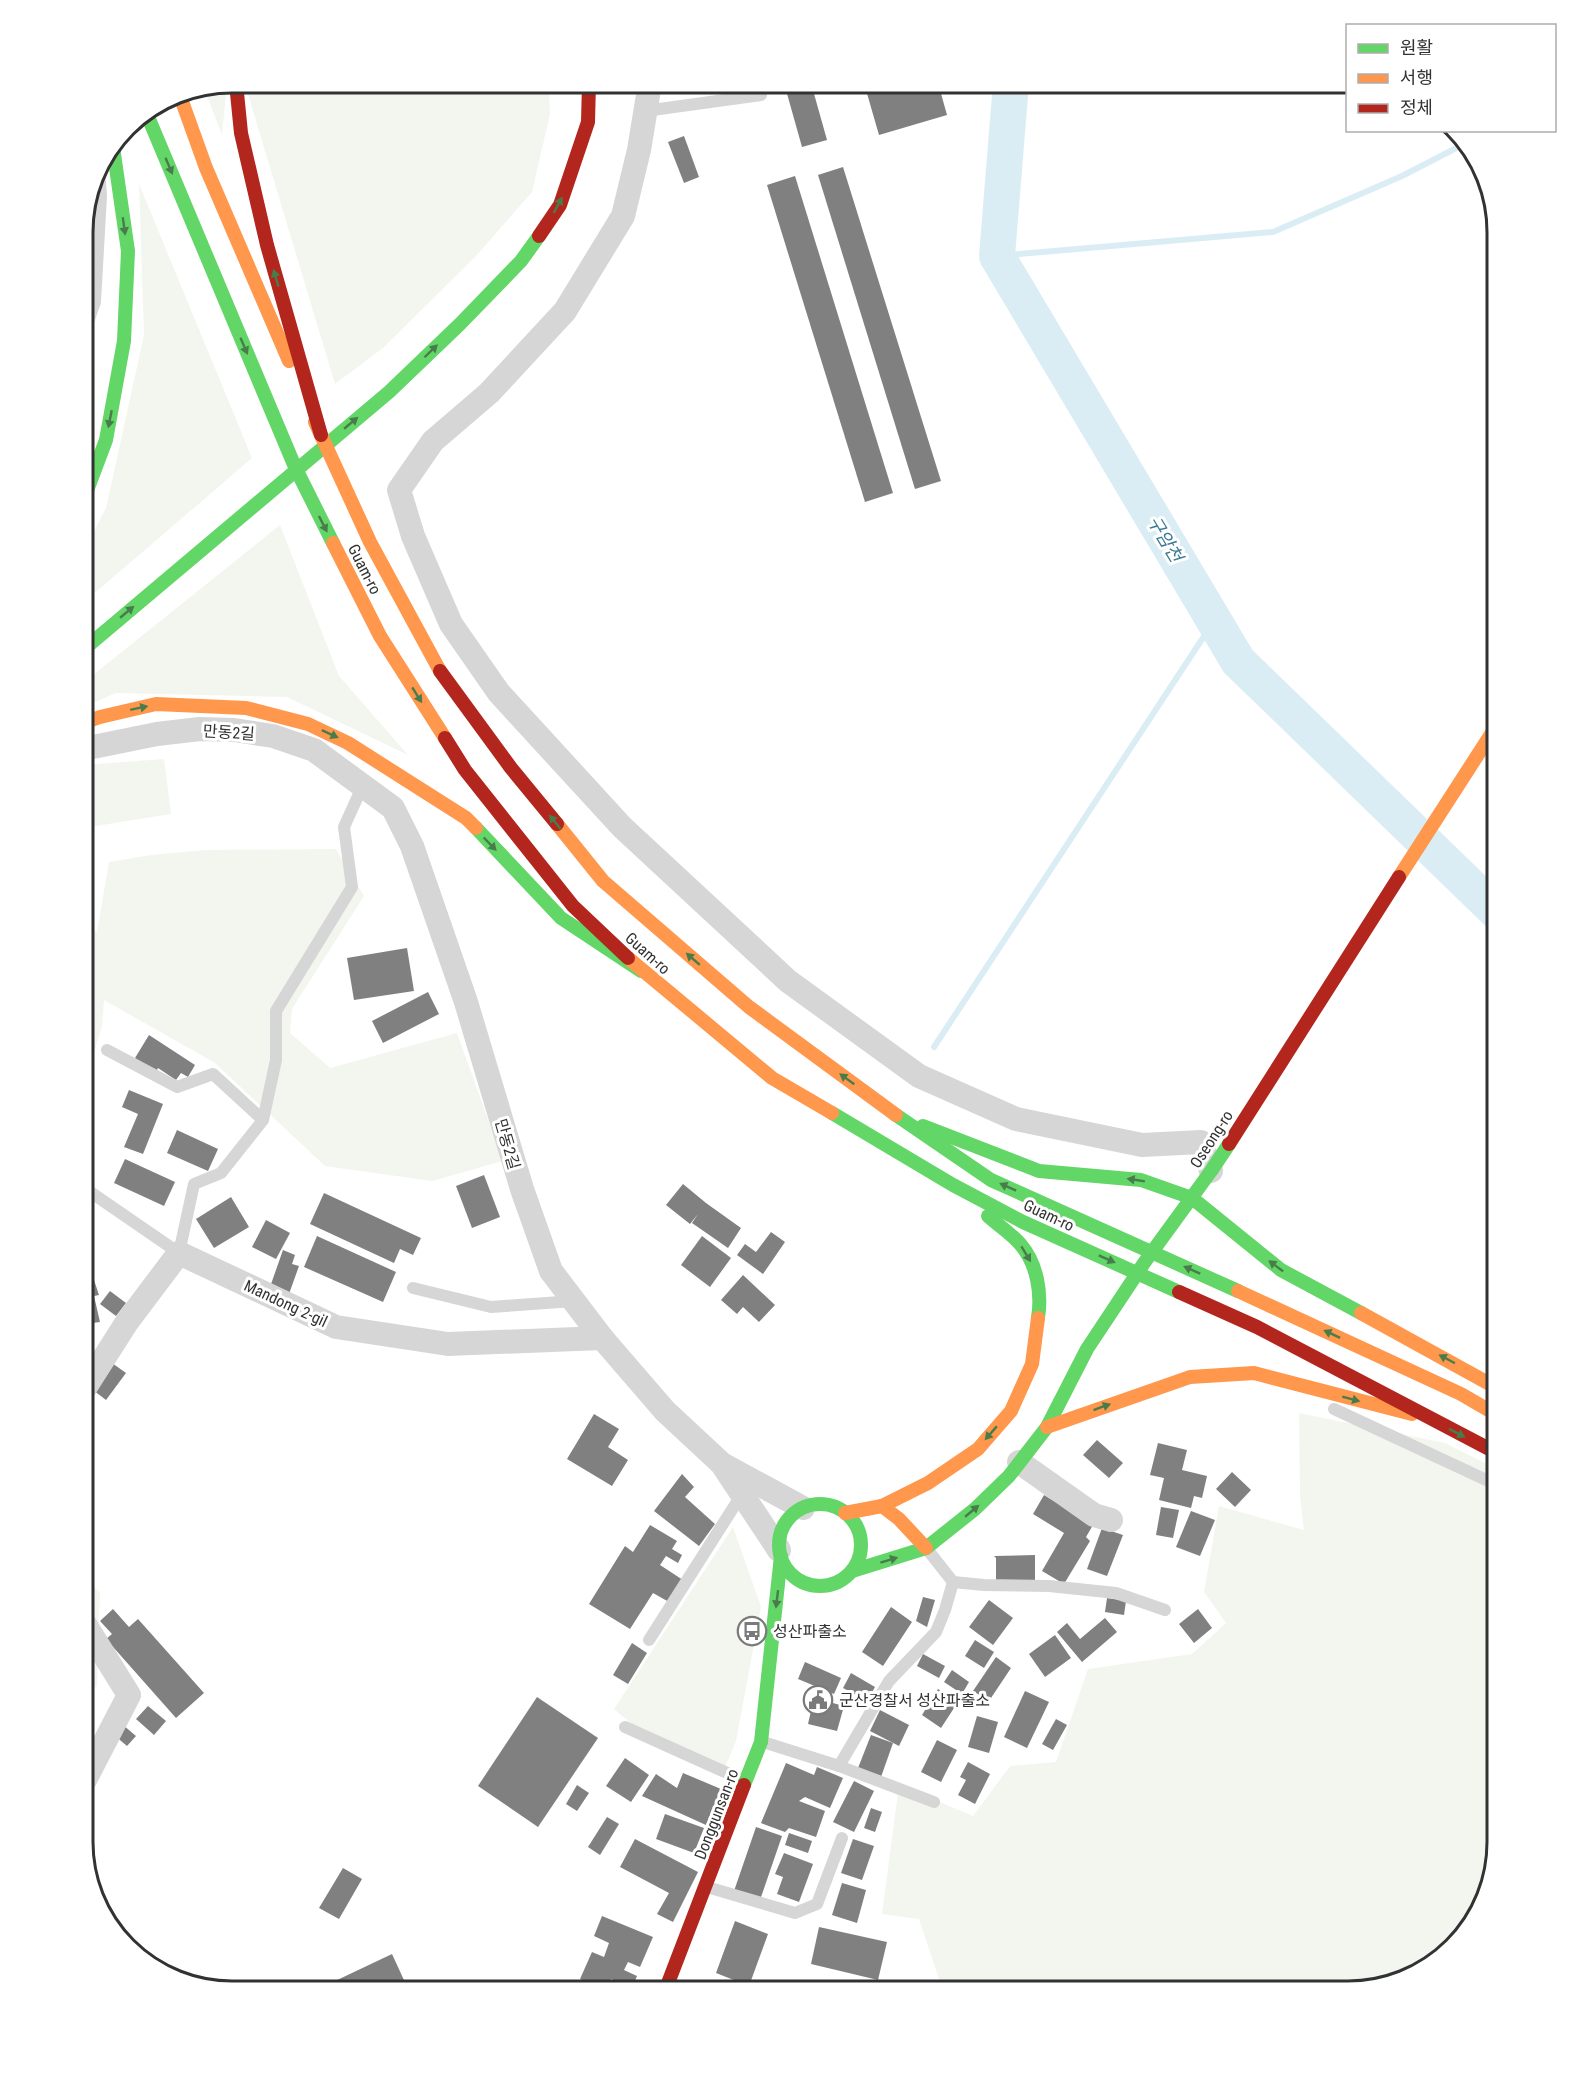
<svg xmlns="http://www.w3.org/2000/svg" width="1580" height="2074" font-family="'Roboto Condensed','Noto Sans KR',sans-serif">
  <rect width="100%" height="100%" fill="#fff"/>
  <g fill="#f3f6ee">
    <path d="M249,83H549L550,114L532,192L476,256L383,348L335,384L247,91Z"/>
    <path d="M227,84L222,135L204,88Z"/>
    <path d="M139,184L252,458L83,603V553L106,508L144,335Z"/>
    <path d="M280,525L339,676L408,755L287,697L116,693L83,707V683Z"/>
    <path d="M164,759L171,814L83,828V765Z"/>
    <path d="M336,849L364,896L292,1009L290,1033L330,1068L457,1033L503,1161L432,1181L325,1166L215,1063L104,1000L102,1026L89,1069L83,1068V925L97,932L109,862L151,855L205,850Z"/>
    <path d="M1299,1413L1445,1443L1497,1469V1842L1478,1916L1431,1966L1348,1991H943L919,1919L882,1914L899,1785L973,1816L1010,1766L1056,1762L1088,1669L1192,1654L1226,1623L1204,1592L1219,1506L1304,1530L1300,1496Z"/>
    <path d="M733,1527L761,1607L736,1741L721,1777L666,1752L614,1709Z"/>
    <path d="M83,1579L100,1592L97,1686L83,1695Z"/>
  </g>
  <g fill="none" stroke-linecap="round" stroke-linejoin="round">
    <g stroke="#dbedf4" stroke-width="6">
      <path d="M997,256L1273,232L1402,176L1466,143"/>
      <path d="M934,1047L1214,621"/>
    </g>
    <path stroke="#dbedf4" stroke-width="36" d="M1011,83L997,256L1238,661L1497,912"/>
  </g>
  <g fill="#808080">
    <path d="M784,83H811L827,140L802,147Z"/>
    <path d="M864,83H938L947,115L879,135Z"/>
    <path d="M684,136L699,177L684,183L668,142Z"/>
    <path d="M843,167L941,481L915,489L818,175Z"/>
    <path d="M795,176L893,493L865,502L767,185Z"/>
    <path d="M407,948L414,991L354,1000L347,958Z"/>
    <path d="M428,992L439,1014L383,1043L372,1021Z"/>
    <path d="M149,1035L195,1065L188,1077L181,1073L176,1080L158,1068L156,1072L135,1058Z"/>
    <path d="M129,1090L163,1104L143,1154L124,1147L138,1114L122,1107Z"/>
    <path d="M83,1109L93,1111L90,1128L83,1127Z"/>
    <path d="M177,1130L218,1149L208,1171L167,1153Z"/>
    <path d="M125,1159L175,1182L164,1206L114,1183Z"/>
    <path d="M484,1175L500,1217L472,1228L456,1186Z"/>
    <path d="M683,1184L706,1203L741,1228L728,1248L692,1223L698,1214L690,1224L666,1205Z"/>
    <path d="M324,1193L421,1238L413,1255L400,1249L394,1263L310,1224Z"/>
    <path d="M231,1197L249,1227L214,1248L196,1219Z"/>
    <path d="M266,1220L290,1233L276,1259L252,1247Z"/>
    <path d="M771,1232L785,1242L763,1274L737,1255L745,1244L756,1252Z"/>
    <path d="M317,1236L396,1272L383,1302L304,1267Z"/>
    <path d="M702,1236L731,1258L710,1287L681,1265Z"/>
    <path d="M283,1250L295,1255L292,1264L299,1266L289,1294L270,1287Z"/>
    <path d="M83,1253H85L99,1295L94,1296L100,1322L85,1324L87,1351L83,1352Z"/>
    <path d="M743,1275L775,1305L759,1322L743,1307L737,1314L721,1300Z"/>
    <path d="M110,1291L126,1303L116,1316L100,1304Z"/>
    <path d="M112,1363L126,1373L106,1400L93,1390Z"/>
    <path d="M594,1414L619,1429L608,1447L628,1460L612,1486L567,1459Z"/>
    <path d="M1097,1440L1123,1463L1109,1478L1083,1455Z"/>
    <path d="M1158,1443L1187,1450L1182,1470L1207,1476L1202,1498L1194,1496L1191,1508L1159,1500L1164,1478L1150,1475Z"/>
    <path d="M1232,1472L1251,1490L1235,1507L1216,1489Z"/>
    <path d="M682,1474L694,1487L685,1497L715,1524L699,1546L654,1511Z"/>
    <path d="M1044,1495L1093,1525L1086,1537L1090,1541L1064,1584L1042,1571L1064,1533L1033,1514Z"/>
    <path d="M1161,1507L1179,1510L1173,1538L1156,1535Z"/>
    <path d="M1191,1511L1215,1520L1200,1556L1176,1547Z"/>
    <path d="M650,1525L677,1541L672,1549L682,1555L678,1563L666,1556L660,1565L683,1580L669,1602L653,1593L630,1629L589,1604L625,1546L633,1552Z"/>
    <path d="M1102,1528L1123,1535L1107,1576L1087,1569Z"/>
    <path d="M1035,1555V1580H996V1558L994,1556Z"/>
    <path d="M923,1597L935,1600L927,1627L916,1621Z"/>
    <path d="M1107,1598L1126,1601L1124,1615L1105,1612Z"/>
    <path d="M989,1600L1013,1618L993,1645L969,1627Z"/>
    <path d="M891,1607L912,1622L883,1666L862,1652Z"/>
    <path d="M113,1609L129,1627L138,1619L204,1693L176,1718L106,1639L112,1634L100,1621Z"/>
    <path d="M1198,1609L1212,1628L1194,1643L1179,1624Z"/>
    <path d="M1105,1618L1117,1632L1082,1662L1057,1632L1067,1623L1080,1639Z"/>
    <path d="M1055,1635L1071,1658L1045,1677L1029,1654Z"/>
    <path d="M975,1640L994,1652L984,1668L965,1656Z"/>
    <path d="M632,1643L647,1653L628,1684L613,1675Z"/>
    <path d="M923,1654L945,1666L939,1678L917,1666Z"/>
    <path d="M996,1657L1011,1668L989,1701L973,1691Z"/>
    <path d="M805,1662L841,1678L834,1694L798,1679Z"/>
    <path d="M952,1670L969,1682L962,1694L944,1682Z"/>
    <path d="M851,1673L875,1687L867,1701L843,1688Z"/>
    <path d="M938,1689L958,1702L941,1728L922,1715Z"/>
    <path d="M1025,1691L1049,1702L1027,1748L1004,1737Z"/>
    <path d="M537,1697L598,1738L538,1827L478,1786Z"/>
    <path d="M814,1698L844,1706L837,1731L808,1724Z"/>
    <path d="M148,1706L166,1721L154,1735L136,1719Z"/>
    <path d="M880,1710L909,1725L899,1746L870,1731Z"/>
    <path d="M977,1716L998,1722L989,1753L968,1747Z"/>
    <path d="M1056,1719L1067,1725L1053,1750L1042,1744Z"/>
    <path d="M123,1725L136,1736L127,1746L114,1735Z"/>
    <path d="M871,1735L893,1743L881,1777L858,1768Z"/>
    <path d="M937,1740L957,1750L941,1782L921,1772Z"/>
    <path d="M625,1758L649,1775L631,1802L606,1786Z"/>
    <path d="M968,1762L990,1774L975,1804L958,1795L966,1780L960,1777Z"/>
    <path d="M786,1763L814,1775L817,1767L843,1778L830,1808L805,1797L799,1801L825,1811L816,1837L789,1828L785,1832L761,1823Z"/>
    <path d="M683,1773L721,1789L706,1825L642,1796L656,1774L677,1788Z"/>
    <path d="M854,1781L874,1791L854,1832L833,1822Z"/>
    <path d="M577,1785L589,1793L577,1811L566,1804Z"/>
    <path d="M871,1808L882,1812L875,1832L864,1828Z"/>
    <path d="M665,1814L704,1828L694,1853L656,1839Z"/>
    <path d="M607,1817L619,1824L600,1855L588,1847Z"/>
    <path d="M756,1827L782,1836L760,1900L734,1891Z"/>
    <path d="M789,1833L812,1841L808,1853L785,1845Z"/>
    <path d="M635,1839L698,1872L673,1922L657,1914L669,1893L620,1867Z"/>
    <path d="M853,1839L874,1846L862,1880L841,1873Z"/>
    <path d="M784,1853L813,1864L799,1902L777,1894L783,1877L775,1874Z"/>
    <path d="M343,1868L362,1879L339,1919L319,1908Z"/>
    <path d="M842,1883L866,1890L857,1923L832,1915Z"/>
    <path d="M602,1916L653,1937L640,1967L628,1962L624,1970L637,1976L632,1988L611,1979L607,1990L580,1979L592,1952L604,1957L609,1943L594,1936Z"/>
    <path d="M735,1921L768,1934L749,1986L716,1973Z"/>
    <path d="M819,1927L887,1942L878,1980L811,1964Z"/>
    <path d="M392,1954L409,1991H314Z"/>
  </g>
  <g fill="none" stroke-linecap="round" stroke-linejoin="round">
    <g stroke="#d6d6d6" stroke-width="12">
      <path d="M645,111L761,95"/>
      <path d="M107,1050L177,1087L213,1074L263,1120"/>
      <path d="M83,1187L179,1253L194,1184L221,1173L263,1120L276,1060V1011L352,887L344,827L363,785"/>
      <path d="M413,1288L491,1307L574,1301"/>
      <path d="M1334,1409L1497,1485"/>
      <path d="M927,1549L953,1582L984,1585L1049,1586L1116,1593L1165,1610"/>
      <path d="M649,1640L742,1494"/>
      <path d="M625,1727L745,1781"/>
      <path d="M763,1742L839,1766L934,1802"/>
      <path d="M839,1766L889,1681L936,1632L945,1610L953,1582"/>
      <path d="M707,1887L795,1913L817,1904L842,1838"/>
    </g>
    <g stroke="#d6d6d6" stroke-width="24">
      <path d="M650,83L639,150L623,216L565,311L489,393L433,441L399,490L413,536L451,624L499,693L622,827L788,981L919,1076L1016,1119L1142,1145L1201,1142L1211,1171"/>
      <path d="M83,318L89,301L95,196L94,182"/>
      <path d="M83,749L157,734L200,729L234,730L273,736L314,750L393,808L412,846L466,1002L522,1189L551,1271L602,1338L665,1411L722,1464L803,1508"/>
      <path d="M83,1391L127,1322L179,1253L336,1327L448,1344L602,1338"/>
      <path d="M1019,1462L1094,1515L1111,1520"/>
      <path d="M724,1467L779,1550"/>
      <path d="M83,1781L85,1780L129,1695L83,1621"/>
    </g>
    <g stroke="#63d668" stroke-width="14">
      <path d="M146,112L295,467L333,543"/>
      <path d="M83,501L106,440L124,341L128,251L113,147"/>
      <path d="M83,650L389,392L460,324L521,261L539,236"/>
      <path d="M476,828L561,918L641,971"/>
      <path d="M832,1113L953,1185L1023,1222L1179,1292"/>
      <path d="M896,1115L991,1180L1238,1291"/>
      <path d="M923,1126L1039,1171L1141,1180L1192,1198L1281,1270L1361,1313"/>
      <path d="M988,1216C998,1225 1012,1234 1021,1245C1037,1264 1042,1293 1038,1318"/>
      <circle cx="820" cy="1545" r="41"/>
      <path d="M852,1571L926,1548L975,1509L1009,1476L1047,1427L1087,1349L1144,1263L1211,1171L1229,1144"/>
      <path d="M744,1785L761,1742L781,1556"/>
    </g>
    <g stroke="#ff974d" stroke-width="14">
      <path d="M179,93L206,168L289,361"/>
      <path d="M315,422L370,542L440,671"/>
      <path d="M333,543L380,636L445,738"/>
      <path d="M83,723L100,717L156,704L246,708L308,724L348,743L466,818L476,828"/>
      <path d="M557,824L603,881L749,1007L896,1115"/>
      <path d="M1399,877L1497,725"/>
      <path d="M628,958L772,1078L832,1113"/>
      <path d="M1238,1291L1461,1394L1497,1415"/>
      <path d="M1361,1313L1497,1388"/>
      <path d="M1047,1427L1190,1377L1254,1373L1412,1414"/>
      <path d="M882,1506L899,1519L926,1548"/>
      <path d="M845,1513L882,1506L928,1483L978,1449L1011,1411L1032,1364L1038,1318"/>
    </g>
    <g stroke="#b3261e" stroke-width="14">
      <path d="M236,83L241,133L267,245L321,435"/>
      <path d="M539,236L560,205L588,122L589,83"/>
      <path d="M440,671L511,768L557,824"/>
      <path d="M445,738L465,770L573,906L628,958"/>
      <path d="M1229,1144L1399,877"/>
      <path d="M1179,1292L1257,1327L1497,1453"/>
      <path d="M665,1991L744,1785"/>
    </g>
  </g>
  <defs><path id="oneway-solid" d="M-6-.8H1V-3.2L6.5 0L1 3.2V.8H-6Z" transform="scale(1.5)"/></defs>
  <g fill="#487c4a">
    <use href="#oneway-solid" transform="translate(169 166) rotate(67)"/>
    <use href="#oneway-solid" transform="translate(558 205) rotate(-62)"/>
    <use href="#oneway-solid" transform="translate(124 226) rotate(82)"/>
    <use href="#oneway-solid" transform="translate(276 278) rotate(-106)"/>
    <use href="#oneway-solid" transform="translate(244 346) rotate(67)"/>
    <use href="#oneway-solid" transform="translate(431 351) rotate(-44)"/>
    <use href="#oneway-solid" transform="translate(110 419) rotate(101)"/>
    <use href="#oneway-solid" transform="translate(351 423) rotate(-40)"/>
    <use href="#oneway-solid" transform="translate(323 524) rotate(63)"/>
    <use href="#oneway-solid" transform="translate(127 612) rotate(-40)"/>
    <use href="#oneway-solid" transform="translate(417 695) rotate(58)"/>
    <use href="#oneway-solid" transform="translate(139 708) rotate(-12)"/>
    <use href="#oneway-solid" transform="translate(330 734) rotate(25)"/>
    <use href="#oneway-solid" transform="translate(555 822) rotate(-129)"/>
    <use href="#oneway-solid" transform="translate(490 844) rotate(46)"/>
    <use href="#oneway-solid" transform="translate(693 959) rotate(-139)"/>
    <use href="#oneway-solid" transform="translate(847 1079) rotate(-144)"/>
    <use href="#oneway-solid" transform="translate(1136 1180) rotate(-171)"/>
    <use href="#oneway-solid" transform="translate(1008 1187) rotate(-156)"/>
    <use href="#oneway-solid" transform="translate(1026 1254) rotate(59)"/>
    <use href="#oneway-solid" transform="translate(1107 1259) rotate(24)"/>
    <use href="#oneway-solid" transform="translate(1276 1266) rotate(-143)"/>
    <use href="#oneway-solid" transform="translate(1192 1270) rotate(-156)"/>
    <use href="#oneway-solid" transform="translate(1332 1334) rotate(-155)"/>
    <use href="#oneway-solid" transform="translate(1447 1359) rotate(-152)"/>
    <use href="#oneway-solid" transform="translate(1351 1399) rotate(15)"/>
    <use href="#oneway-solid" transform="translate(1102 1407) rotate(-20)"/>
    <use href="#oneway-solid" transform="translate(991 1433) rotate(131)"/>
    <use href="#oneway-solid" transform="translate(1457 1433) rotate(27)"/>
    <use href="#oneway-solid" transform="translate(972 1511) rotate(-40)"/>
    <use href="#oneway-solid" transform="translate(889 1560) rotate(-17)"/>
    <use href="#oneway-solid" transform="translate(777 1599) rotate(97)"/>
  </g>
  <defs>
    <g id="bus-ring" transform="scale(1.5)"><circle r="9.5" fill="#fff" stroke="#7a7a7a" stroke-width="1.5"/><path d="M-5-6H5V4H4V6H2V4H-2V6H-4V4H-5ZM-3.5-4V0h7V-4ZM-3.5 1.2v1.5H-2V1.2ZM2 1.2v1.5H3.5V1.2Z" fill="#7a7a7a"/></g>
    <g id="civic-ring" transform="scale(1.5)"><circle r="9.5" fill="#fff" stroke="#7a7a7a" stroke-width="1.5"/><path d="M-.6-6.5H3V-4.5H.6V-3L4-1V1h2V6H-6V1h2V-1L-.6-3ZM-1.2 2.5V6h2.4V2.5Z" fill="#7a7a7a"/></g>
  </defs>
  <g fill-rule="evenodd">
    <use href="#bus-ring" x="752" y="1631"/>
    <use href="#civic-ring" x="818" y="1700"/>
  </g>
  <g text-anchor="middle" stroke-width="6" stroke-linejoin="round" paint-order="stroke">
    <g font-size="16" fill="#323232" stroke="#fff">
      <text transform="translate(365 569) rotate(63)" y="6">Guam-ro</text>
      <text transform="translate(229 732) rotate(4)" y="6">만동2길</text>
      <text transform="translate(648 953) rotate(42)" y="6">Guam-ro</text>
      <text transform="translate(1211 1139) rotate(-57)" y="6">Oseong-ro</text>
      <text transform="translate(508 1144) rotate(74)" y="6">만동2길</text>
      <text transform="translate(1049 1215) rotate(25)" y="6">Guam-ro</text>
      <text transform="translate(286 1303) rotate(25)" y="6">Mandong 2-gil</text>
      <text transform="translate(716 1814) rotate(-69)" y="6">Donggunsan-ro</text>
    </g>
    <g font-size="16" fill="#323232" stroke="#fff" text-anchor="start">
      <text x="773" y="1637">성산파출소</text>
      <text x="839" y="1706">군산경찰서 성산파출소</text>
    </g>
    <g font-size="18" font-style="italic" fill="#397a91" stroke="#fff">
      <text transform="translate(1165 539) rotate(59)" y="6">구암천</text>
    </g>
  </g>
  <path d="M0 0H1580V2074H0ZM232 93H1348A139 139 0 0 1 1487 232V1842A139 139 0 0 1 1348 1981H232A139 139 0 0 1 93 1842V232A139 139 0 0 1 232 93Z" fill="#fff" fill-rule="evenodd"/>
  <path fill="none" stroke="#323232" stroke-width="3" d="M232 93H1348A139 139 0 0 1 1487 232V1842A139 139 0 0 1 1348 1981H232A139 139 0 0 1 93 1842V232A139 139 0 0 1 232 93Z"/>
  <rect x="1346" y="24" width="210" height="108" fill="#ffffff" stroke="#adadad" stroke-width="1.5"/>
  <rect x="1358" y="44" width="30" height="9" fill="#63d668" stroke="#adadad" stroke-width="1.5"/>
  <text x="1400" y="54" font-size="18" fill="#323232">원활</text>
  <rect x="1358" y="74" width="30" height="9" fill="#ff974d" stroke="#adadad" stroke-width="1.5"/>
  <text x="1400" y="84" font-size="18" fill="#323232">서행</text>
  <rect x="1358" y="104" width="30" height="9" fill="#b3261e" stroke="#adadad" stroke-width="1.5"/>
  <text x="1400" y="114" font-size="18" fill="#323232">정체</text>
</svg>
